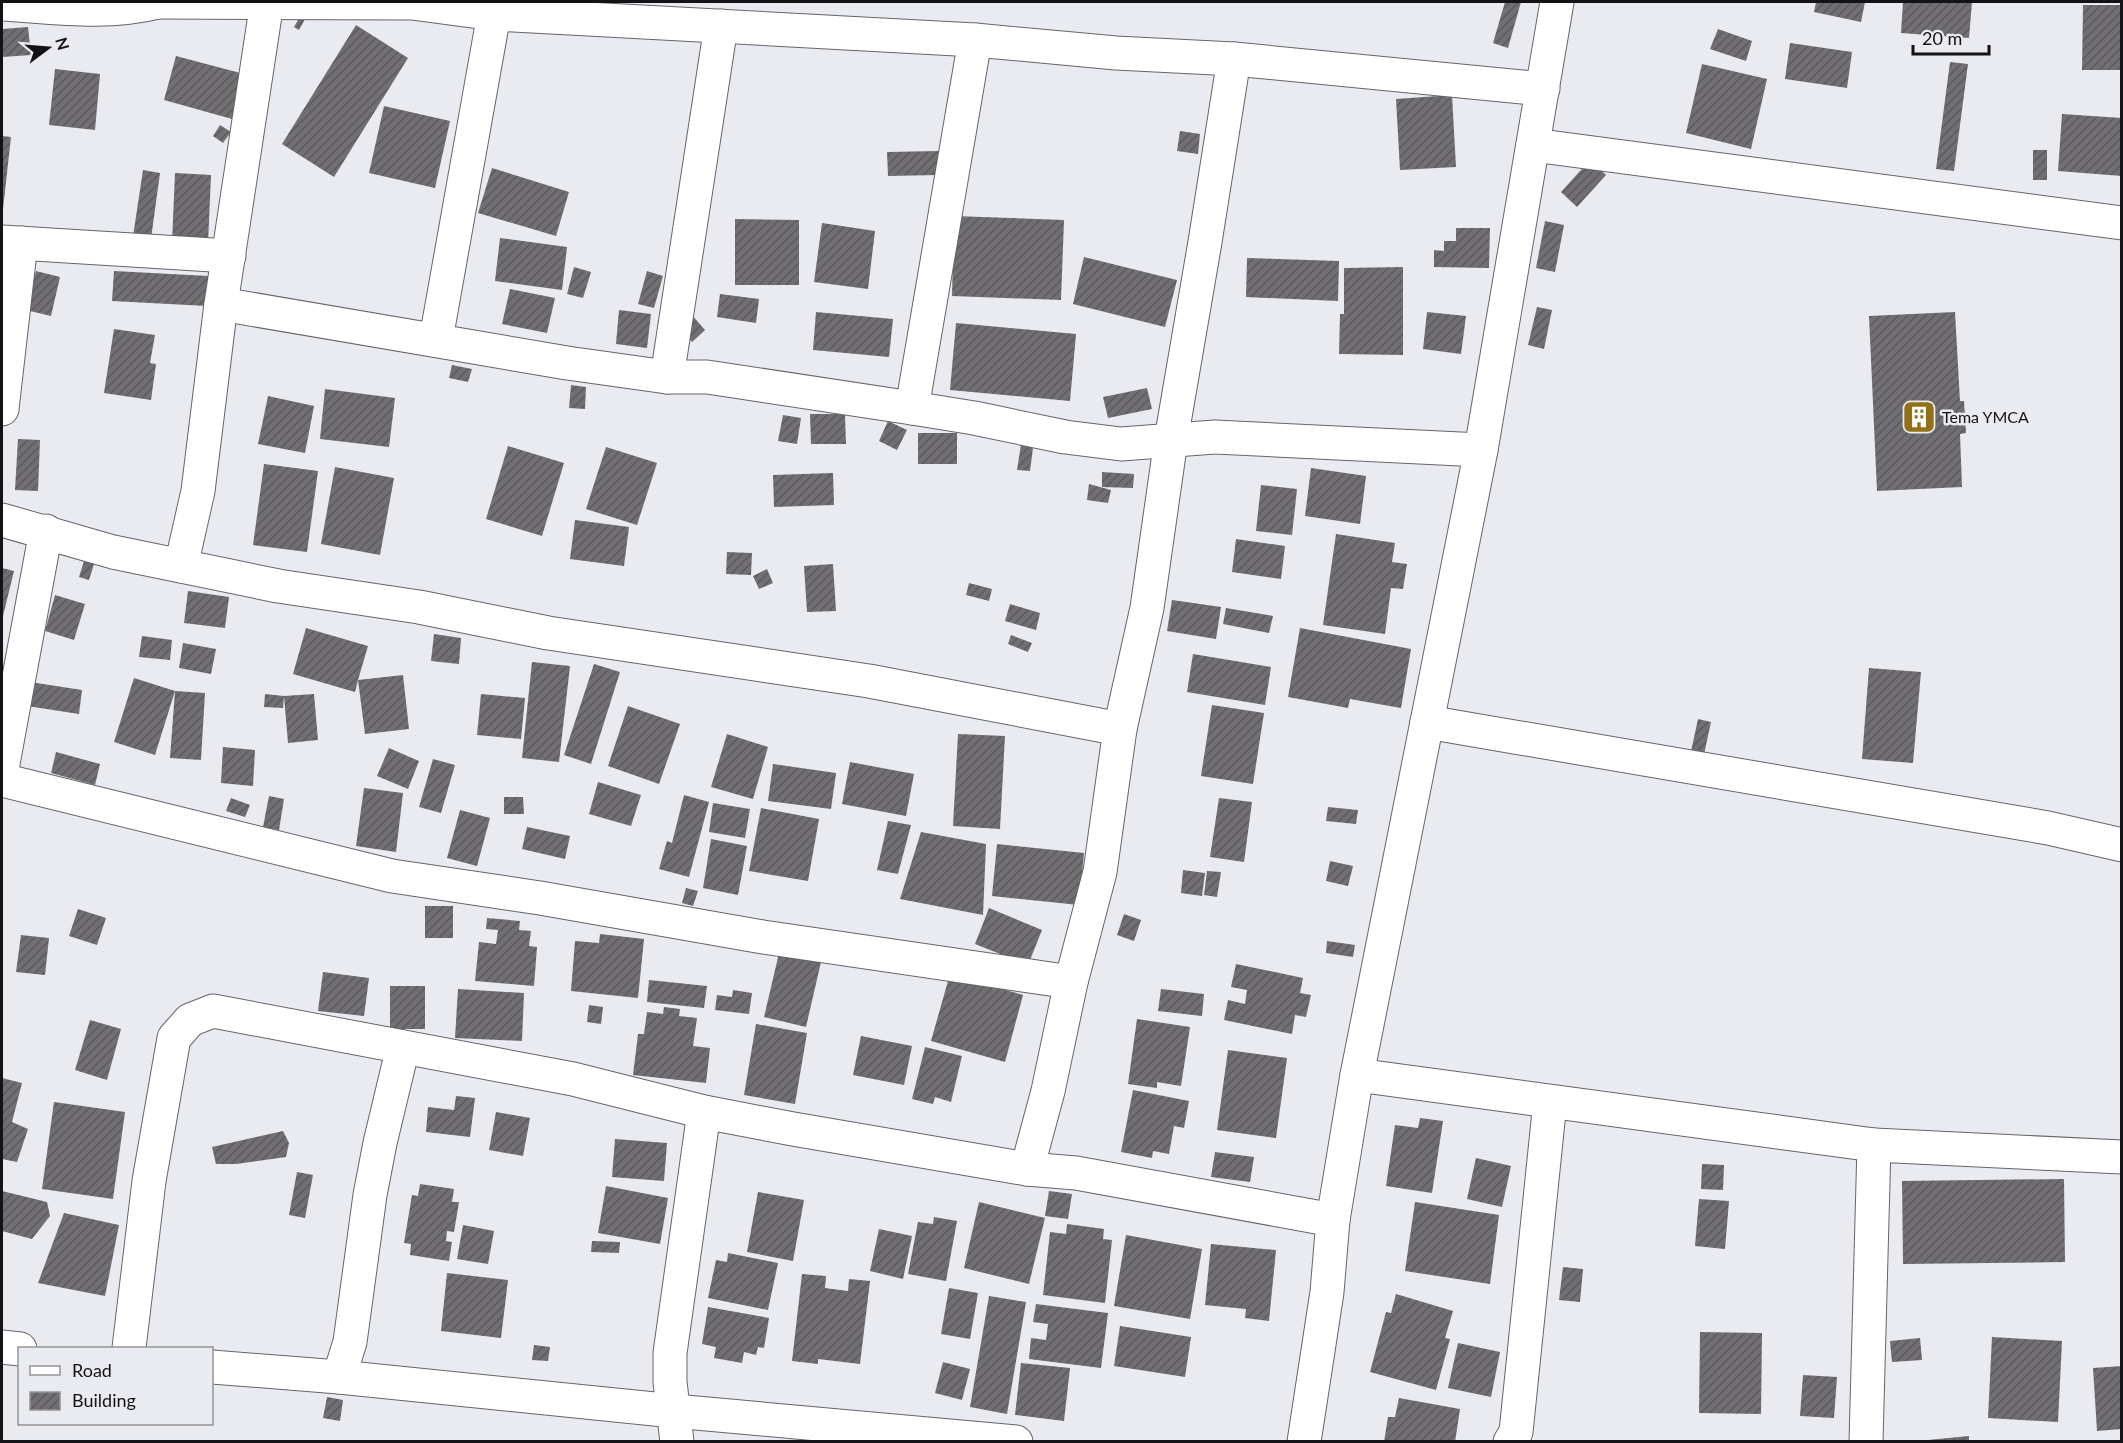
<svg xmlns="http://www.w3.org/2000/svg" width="2123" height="1443" font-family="Lato,sans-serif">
  <defs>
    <pattern id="building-hatch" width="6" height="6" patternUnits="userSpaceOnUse" patternTransform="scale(1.5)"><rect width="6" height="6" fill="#716f72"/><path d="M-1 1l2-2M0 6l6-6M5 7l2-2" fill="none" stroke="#5c5a5c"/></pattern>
  </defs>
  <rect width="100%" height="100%" fill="#eaebf0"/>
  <g fill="url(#building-hatch)">
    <path d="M1505,2H1521L1508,48L1493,43Z"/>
    <path d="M1816,2H1865L1861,22L1814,12Z"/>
    <path d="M1903,2H1972L1969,38L1901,33Z"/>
    <path d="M2083,5H2122V70H2082Z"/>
    <path d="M305,8L310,10L299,30L294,27Z"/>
    <path d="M356,25L408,58L334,177L282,144Z"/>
    <path d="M28,27L31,55L2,57V29Z"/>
    <path d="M1718,29L1752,41L1746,61L1710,49Z"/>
    <path d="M1790,43L1852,52L1847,88L1785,79Z"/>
    <path d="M176,56L244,74L232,119L164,100Z"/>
    <path d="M1950,62L1968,64L1954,171L1936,169Z"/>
    <path d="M1702,64L1767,79L1751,149L1686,133Z"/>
    <path d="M55,69L100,74L95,130L49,125Z"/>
    <path d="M1452,95L1456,167L1400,170L1396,99Z"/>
    <path d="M384,106L450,121L435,188L369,173Z"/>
    <path d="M2062,114L2122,118V176L2058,171Z"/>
    <path d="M220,125L231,132L223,143L213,136Z"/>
    <path d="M1180,131L1200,134L1198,154L1177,151Z"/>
    <path d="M2,136L11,137L3,209H2Z"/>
    <rect x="2033" y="150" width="14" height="30"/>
    <path d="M939,151L940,175L888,176L887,152Z"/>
    <path d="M1590,160L1606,175L1577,207L1561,192Z"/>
    <path d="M492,168L569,192L556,236L478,213Z"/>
    <path d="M143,170L160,173L150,246L132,243Z"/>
    <path d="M175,173L211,175L208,244L172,242Z"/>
    <path d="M954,216L1064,220L1061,300L952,296Z"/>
    <path d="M735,219L799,220V285H735Z"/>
    <path d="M1545,221L1564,225L1555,272L1536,268Z"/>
    <path d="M822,223L875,231L868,289L814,282Z"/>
    <path d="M1456,228H1490L1489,268L1434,267V250L1444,251V241H1456Z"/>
    <path d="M500,238L567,247L562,290L495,281Z"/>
    <path d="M1084,257L1177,280L1165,327L1073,304Z"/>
    <path d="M1247,258L1339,261L1338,301L1246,297Z"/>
    <path d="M574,267L591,272L583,298L567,294Z"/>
    <path d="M1403,267V355L1339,354L1340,314H1344V268Z"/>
    <path d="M36,271L60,277L51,316L26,310Z"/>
    <path d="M114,271L209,276L207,306L112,301Z"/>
    <path d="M647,271L663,276L654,308L638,304Z"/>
    <path d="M510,289L555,298L547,333L502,324Z"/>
    <path d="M720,294L759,299L756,323L717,317Z"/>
    <path d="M1537,307L1552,310L1544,349L1528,345Z"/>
    <path d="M619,310L651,314L647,348L616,344Z"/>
    <path d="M816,312L893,319L889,357L813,350Z"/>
    <path d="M1427,312L1466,316L1461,354L1423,349Z"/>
    <path d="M1955,312L1960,401H1964L1966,433L1960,434L1962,487L1877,491L1869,316Z"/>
    <path d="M691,314L705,330L692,342L678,326Z"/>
    <path d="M956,323L1076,334L1070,401L950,390Z"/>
    <path d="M114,329L155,335L150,363L156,364L151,400L104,393Z"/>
    <path d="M452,365L472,369L468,382L449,378Z"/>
    <path d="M571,385L586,387L585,409L569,408Z"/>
    <path d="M1147,388L1152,409L1108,418L1103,397Z"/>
    <path d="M325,389L395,398L389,447L320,439Z"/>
    <path d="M268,396L314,406L305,453L258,444Z"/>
    <path d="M810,414H845L846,444H811Z"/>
    <path d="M783,415L801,418L797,444L778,441Z"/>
    <path d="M888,421L907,430L897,450L879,441Z"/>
    <rect x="918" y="433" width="39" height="31"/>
    <path d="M1022,438L1034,440L1030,471L1017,470Z"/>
    <path d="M18,439L40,440L38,491L15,490Z"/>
    <path d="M508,446L564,463L542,536L486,519Z"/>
    <path d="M606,447L657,463L637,525L586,509Z"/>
    <path d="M264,464L318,471L307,552L253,545Z"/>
    <path d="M335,467L394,478L380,555L321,544Z"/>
    <path d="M1311,468L1366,476L1360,524L1305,516Z"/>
    <path d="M1102,472L1134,474L1133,488L1102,487Z"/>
    <path d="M833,473L834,505L774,507L773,475Z"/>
    <path d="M1089,484L1111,490L1108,503L1087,500Z"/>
    <path d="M1261,485L1297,489L1292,535L1256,531Z"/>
    <path d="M575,520L629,527L624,566L570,559Z"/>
    <path d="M1336,534L1395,543L1392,562L1407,564L1403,589L1391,588L1385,634L1323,625Z"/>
    <path d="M1236,539L1285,546L1281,579L1232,572Z"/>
    <path d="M727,552L752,553L751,575L726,574Z"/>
    <path d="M86,555L96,558L89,580L79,577Z"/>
    <path d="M833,564L836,611L807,612L804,566Z"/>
    <path d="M2,568L14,571L2,620Z"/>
    <path d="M767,569L773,583L759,589L753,576Z"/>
    <path d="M969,583L992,589L989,601L966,595Z"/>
    <path d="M188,591L229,597L225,628L184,623Z"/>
    <path d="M55,595L85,604L74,640L45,631Z"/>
    <path d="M1172,600L1221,607L1216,639L1167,631Z"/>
    <path d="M1010,604L1040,613L1036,630L1005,621Z"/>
    <path d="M1226,608L1273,616L1269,633L1223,624Z"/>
    <path d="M306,628L368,646L358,680L403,675L409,729L365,734L358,680L355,692L293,674Z"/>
    <path d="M1300,628L1411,649L1401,708L1350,699L1348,708L1288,697Z"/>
    <path d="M434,634L461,638L459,664L431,661Z"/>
    <path d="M1011,635L1032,643L1028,652L1008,644Z"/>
    <path d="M142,636L172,640L170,660L139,657Z"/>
    <path d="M183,643L216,649L211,674L179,668Z"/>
    <path d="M1193,654L1271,667L1265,705L1187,692Z"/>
    <path d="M532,662L570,666L559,762L522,758Z"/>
    <path d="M594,664L620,672L591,764L564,755Z"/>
    <path d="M1869,668L1921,672L1913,763L1862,759Z"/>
    <path d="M134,678L175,691L205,693L201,760L170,758L175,691L155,755L114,742Z"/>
    <path d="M30,682L82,690L79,714L27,706Z"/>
    <path d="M265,694L284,696L314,694L318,740L288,743L284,696L283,708L264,707Z"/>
    <path d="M481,694L525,698L521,739L477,735Z"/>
    <path d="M1212,705L1264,713L1253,784L1201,776Z"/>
    <path d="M628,706L680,724L659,784L608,766Z"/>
    <path d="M1698,719L1711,722L1703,759L1690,756Z"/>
    <path d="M727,734L768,747L753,799L711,787Z"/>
    <path d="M958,734L1005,736L1000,829L953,826Z"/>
    <path d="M223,747L255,750L253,786L221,783Z"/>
    <path d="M389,748L419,761L408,789L377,776Z"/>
    <path d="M56,752L100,764L95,785L51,773Z"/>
    <path d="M433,759L455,765L441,813L419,807Z"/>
    <path d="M850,762L914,774L906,816L842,804Z"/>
    <path d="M773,764L836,773L831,809L768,801Z"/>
    <path d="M598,782L641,795L631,826L589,814Z"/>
    <path d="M364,788L403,793L396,852L356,846Z"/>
    <path d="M684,795L709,802L689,877L659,869L667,841L672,843Z"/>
    <path d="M269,796L284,799L279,830L263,827Z"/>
    <path d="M504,797H523L524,814H504Z"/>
    <path d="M231,798L250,805L245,817L226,811Z"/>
    <path d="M1219,798L1252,802L1244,862L1210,857Z"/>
    <path d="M713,803L750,809L745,838L709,832Z"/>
    <path d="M1328,807L1358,810L1356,824L1326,821Z"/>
    <path d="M761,808L819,819L808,881L749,871Z"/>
    <path d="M460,810L490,818L477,866L447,858Z"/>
    <path d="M888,821L911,825L898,874L877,870Z"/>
    <path d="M527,827L570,836L565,859L522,849Z"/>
    <path d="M921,832L986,844L983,915L900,899Z"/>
    <path d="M711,839L747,846L738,895L703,888Z"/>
    <path d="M997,844L1084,853L1079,905L992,896Z"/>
    <path d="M1330,861L1353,866L1348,886L1326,881Z"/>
    <path d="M1183,870L1205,873L1202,896L1181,893Z"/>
    <path d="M1207,871L1221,872L1217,897L1204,895Z"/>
    <path d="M686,888L698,891L693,906L682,903Z"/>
    <rect x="425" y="906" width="28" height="32"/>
    <path d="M989,908L1042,930L1028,965L975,944Z"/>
    <path d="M78,909L106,918L97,945L69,936Z"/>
    <path d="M1124,914L1141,920L1134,941L1117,935Z"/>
    <path d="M487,918L520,921L519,930L531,931L529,946L537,947L534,986L475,981L479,942L496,944L498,930L486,929Z"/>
    <path d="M600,934L644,939L638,998L571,991L575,941L599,943Z"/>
    <path d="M21,935L49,938L45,975L16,972Z"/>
    <path d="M1327,941L1355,945L1353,957L1326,953Z"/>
    <path d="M779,953L821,962L806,1027L764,1017Z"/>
    <path d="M1236,964L1303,978L1300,993L1311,995L1306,1017L1295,1015L1292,1034L1224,1020L1228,1000L1245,1004L1247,990L1231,987Z"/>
    <path d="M323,972L369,978L364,1016L318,1011Z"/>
    <path d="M950,974L1023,995L1005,1062L931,1041Z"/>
    <path d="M649,980L707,986L704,1008L647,1002Z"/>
    <rect x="390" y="986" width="35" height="43"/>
    <path d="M458,989L524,993L522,1041L455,1038Z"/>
    <path d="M1161,989L1204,994L1202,1016L1158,1011Z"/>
    <path d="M733,990L752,993L749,1014L715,1010L717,995L732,997Z"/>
    <path d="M589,1005L603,1007L601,1024L587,1022Z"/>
    <path d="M664,1007L680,1009L679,1016L697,1018L693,1046L710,1048L706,1083L633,1075L638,1034H644L647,1012L663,1014Z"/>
    <path d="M1137,1019L1190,1027L1181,1086L1157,1082V1088L1128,1084Z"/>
    <path d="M90,1020L121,1029L107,1080L75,1070Z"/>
    <path d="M756,1024L807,1033L795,1104L744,1095Z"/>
    <path d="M861,1036L912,1046L904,1085L853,1075Z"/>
    <path d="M925,1047L962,1056L951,1102L935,1097L933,1104L912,1099Z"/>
    <path d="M1228,1050L1287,1058L1276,1138L1217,1130Z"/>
    <path d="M2,1078L22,1083L12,1122L28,1129L17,1162L2,1159Z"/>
    <path d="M1133,1090L1189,1101L1184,1128L1174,1126L1169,1154L1153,1151L1152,1158L1121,1152Z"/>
    <path d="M456,1096L475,1098L470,1137L426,1132L428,1107L454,1110Z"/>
    <path d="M54,1102L125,1112L113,1199L42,1189Z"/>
    <path d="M496,1112L530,1118L523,1156L489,1150Z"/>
    <path d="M1420,1118L1443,1121L1432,1193L1386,1186L1395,1125L1418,1128Z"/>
    <path d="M283,1131L289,1143L286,1157L236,1164H216L212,1147Z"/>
    <path d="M615,1139L667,1143L664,1181L612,1177Z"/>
    <path d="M1215,1152L1254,1157L1250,1182L1211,1177Z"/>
    <path d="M1476,1158L1511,1166L1502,1207L1467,1199Z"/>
    <path d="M1702,1164L1724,1165L1723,1190L1701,1189Z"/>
    <path d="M297,1172L313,1175L305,1218L289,1215Z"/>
    <path d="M2064,1179L2065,1262L1903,1264L1902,1181Z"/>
    <path d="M420,1184L454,1189L452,1202H459L454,1232L447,1231L446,1241L452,1242L449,1261L410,1255L411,1244L404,1243L412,1195L418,1196Z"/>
    <path d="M606,1186L668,1198L660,1244L598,1233Z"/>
    <path d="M2,1191L47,1202L50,1216L32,1239L2,1231Z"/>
    <path d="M1049,1191L1072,1194L1068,1219L1045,1216Z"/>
    <path d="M758,1192L804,1200L793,1261L747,1252Z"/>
    <path d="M1699,1199L1729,1201L1725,1249L1695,1246Z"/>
    <path d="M979,1202L1045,1218L1029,1284L964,1268Z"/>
    <path d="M1415,1202L1499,1215L1490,1284L1405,1271Z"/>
    <path d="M64,1213L119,1225L105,1296L38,1283Z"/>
    <path d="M934,1217L957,1221L946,1281L908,1274L918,1222L933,1224Z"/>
    <path d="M1067,1224L1104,1229L1103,1239L1112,1240L1105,1303L1043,1295L1050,1232L1066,1234Z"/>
    <path d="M463,1225L494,1231L488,1264L457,1259Z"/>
    <path d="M879,1229L912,1236L903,1279L870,1271Z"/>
    <path d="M1126,1235L1202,1249L1190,1319L1114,1306Z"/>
    <path d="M592,1241L620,1242L619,1253L591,1252Z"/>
    <path d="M1211,1244L1276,1250L1269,1321L1245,1318L1246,1309L1205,1305Z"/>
    <path d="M728,1253L778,1263L768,1310L708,1298L716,1260L727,1262Z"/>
    <path d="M1563,1267L1583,1269L1580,1302L1559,1300Z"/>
    <path d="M447,1273L508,1280L501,1338L441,1331Z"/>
    <path d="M802,1274L826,1276L825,1288L848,1291L849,1279L870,1281L860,1364L818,1359V1364L792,1361Z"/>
    <path d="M949,1288L978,1293L970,1339L941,1334Z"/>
    <path d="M1396,1294L1453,1311L1445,1338L1450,1339L1436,1390L1370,1372L1386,1312L1391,1313Z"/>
    <path d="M989,1296L1026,1302L1007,1414L970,1407Z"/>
    <path d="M1036,1304L1108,1313L1101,1368L1029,1359L1031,1338L1046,1340L1048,1324L1033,1322Z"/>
    <path d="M708,1307L769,1318L764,1348L758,1347L756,1355L744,1352L742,1363L714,1358L716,1347L702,1344Z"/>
    <path d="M1120,1326L1191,1337L1185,1377L1114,1366Z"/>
    <path d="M1700,1332L1762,1333L1761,1414L1699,1413Z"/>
    <path d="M1992,1337L2062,1341L2058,1422L1988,1418Z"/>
    <path d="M1920,1338L1922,1360L1892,1362L1890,1341Z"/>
    <path d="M1458,1343L1500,1352L1491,1397L1448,1388Z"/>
    <path d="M534,1345L550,1347L548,1361L532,1360Z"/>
    <path d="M943,1362L970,1369L962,1400L935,1393Z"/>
    <path d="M1021,1363L1070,1368L1064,1421L1015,1415Z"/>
    <path d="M2122,1366V1429L2097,1431L2093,1368Z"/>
    <path d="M1803,1375L1837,1377L1834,1418L1800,1416Z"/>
    <path d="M327,1397L343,1400L340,1421L323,1418Z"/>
    <path d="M1399,1398L1460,1409L1455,1442H1384L1388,1417H1395Z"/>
    <path d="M1969,1436V1442H1928V1440Z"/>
  </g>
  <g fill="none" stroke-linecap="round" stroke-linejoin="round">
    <g stroke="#646569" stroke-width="35">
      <g id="minor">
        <path d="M158,2L412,3L494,14L975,40L1116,53L1234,59L1543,89"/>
        <path d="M2,4C53,7 107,15 158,2"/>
        <path d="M1533,145L2122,223"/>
        <path d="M2,242L229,256"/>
        <path d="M221,304L567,363L667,377H707L912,408L974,418L1065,437L1121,444L1215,437L1481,450"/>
        <path d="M436,339L494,14"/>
        <path d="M667,377L721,26"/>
        <path d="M912,408L975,40"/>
        <path d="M2,409L21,243"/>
        <path d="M2,520L113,552L278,586L419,607L548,633L869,681L1120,729"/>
        <path d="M181,566L198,491L221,304L267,2"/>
        <path d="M1427,722L2048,828L2122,845"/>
        <path d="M2,769L46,531"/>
        <path d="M2,780L392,876L540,898L763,937L1071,982"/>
        <path d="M1357,1075L1874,1145L2122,1157"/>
        <path d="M1027,1169L1048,1091L1071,982L1100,872L1120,729L1147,608L1171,440L1205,242L1234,59"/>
        <path d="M2,1347L20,1349"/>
        <path d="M129,1348L149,1181L174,1038L190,1020L213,1011L573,1079L704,1112L793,1129L1027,1169L1076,1173L1333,1220"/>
        <path d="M212,1367L339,1377L674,1411L1016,1442"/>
        <path d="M339,1377L350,1342L370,1195L380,1143L403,1047"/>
        <path d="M677,1442L670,1382V1353L704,1112"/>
        <path d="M1304,1442L1327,1292L1333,1220L1357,1075L1481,450L1557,2"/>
        <path d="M1510,1442L1516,1432L1550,1102"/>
        <path d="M1866,1442L1874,1145"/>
      </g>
    </g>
    <use href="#minor" stroke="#fff" stroke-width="33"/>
  </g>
  <defs>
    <g id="building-square" transform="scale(1.725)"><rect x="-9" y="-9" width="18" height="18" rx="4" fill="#927017" stroke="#eaebf0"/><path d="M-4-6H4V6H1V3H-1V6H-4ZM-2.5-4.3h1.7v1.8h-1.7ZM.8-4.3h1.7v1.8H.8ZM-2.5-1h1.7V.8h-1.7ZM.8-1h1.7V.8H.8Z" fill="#fff"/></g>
  </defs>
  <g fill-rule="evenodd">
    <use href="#building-square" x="1919" y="417"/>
  </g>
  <g text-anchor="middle" stroke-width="5" stroke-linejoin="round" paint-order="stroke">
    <g font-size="16" fill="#131315" stroke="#eaebf0" text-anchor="start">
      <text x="1942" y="423">Tema YMCA</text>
    </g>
  </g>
  <rect width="2123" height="1443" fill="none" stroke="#131315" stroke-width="6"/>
  <rect x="18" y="1347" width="195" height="78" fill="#eaebf0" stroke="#949598" stroke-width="1.5"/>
  <rect x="30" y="1366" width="30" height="9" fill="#ffffff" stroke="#949598" stroke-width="1.5"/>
  <text x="72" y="1377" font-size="18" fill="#131315">Road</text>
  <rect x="30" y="1392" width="30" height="18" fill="url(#building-hatch)" stroke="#949598" stroke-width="1.5"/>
  <text x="72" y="1407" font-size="18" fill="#131315">Building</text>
  <g transform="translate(48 48) rotate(74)" stroke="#eaebf0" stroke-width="4.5" paint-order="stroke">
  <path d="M0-4.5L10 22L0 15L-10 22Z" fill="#131315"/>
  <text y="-9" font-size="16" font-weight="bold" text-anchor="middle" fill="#131315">N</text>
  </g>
  <path d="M1913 45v9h76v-9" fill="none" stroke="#131315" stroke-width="3"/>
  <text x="1922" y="45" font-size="18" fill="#131315" stroke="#eaebf0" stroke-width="4.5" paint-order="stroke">20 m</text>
</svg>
